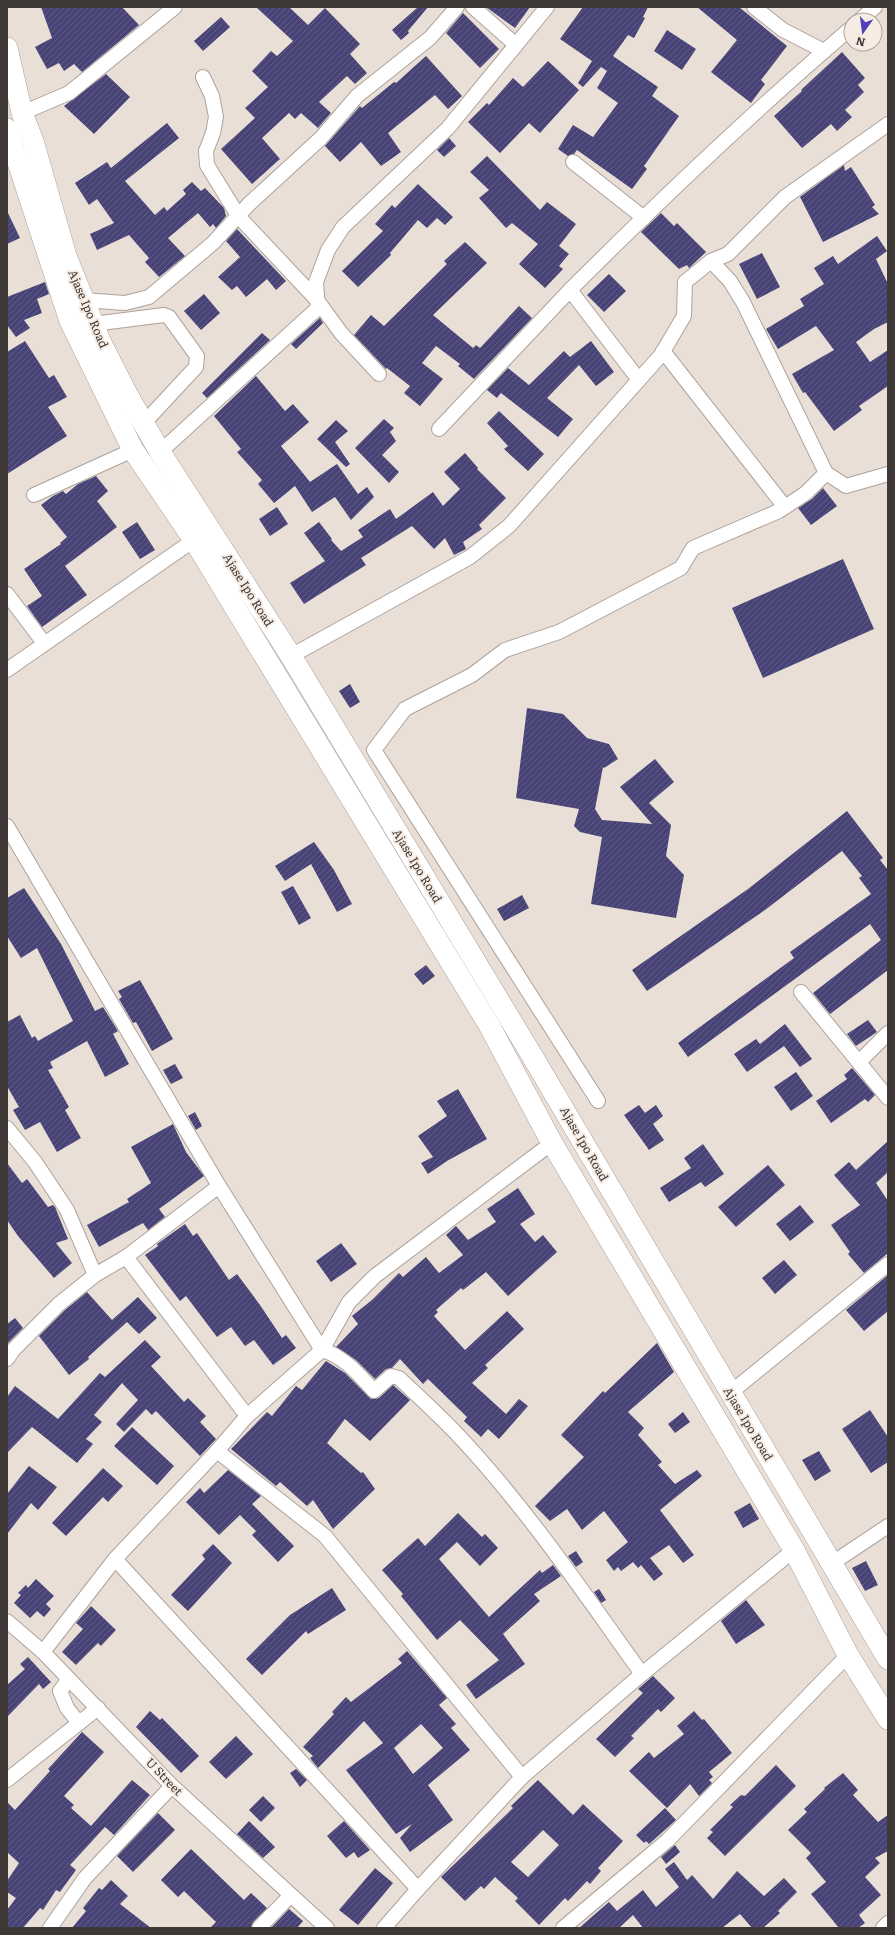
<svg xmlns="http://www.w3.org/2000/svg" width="895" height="1935" font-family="Literata,serif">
  <defs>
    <pattern id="building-hatch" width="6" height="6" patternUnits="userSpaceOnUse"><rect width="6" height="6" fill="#484376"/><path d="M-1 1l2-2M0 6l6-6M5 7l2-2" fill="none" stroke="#615d85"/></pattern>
  </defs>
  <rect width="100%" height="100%" fill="#eadfd7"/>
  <g fill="url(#building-hatch)" fill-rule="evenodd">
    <path d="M41,7H122L139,25L82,72L74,64L64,71L59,63L47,69L35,47L52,38Z"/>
    <path d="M256,7H289L308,25L325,8L360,44L350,54L367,73L355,84L347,76L319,102L331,113L318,128L301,113L295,119L289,113L262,138L280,159L252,184L221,149L255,118L245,108L268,87L252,71L271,51L277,56L293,41Z"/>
    <path d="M418,7H428L408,31L409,33L401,40L392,30Z"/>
    <path d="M486,7H530L515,28Z"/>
    <path d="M583,7H648L643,17L645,18L634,38L628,35L613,56L658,87L652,96L679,116L644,166L647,169L632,189L577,150L574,154L568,156L558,149L573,125L593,137L618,103L597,88L607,71L601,67L583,87L578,83L592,61L560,39Z"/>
    <path d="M697,7H739L787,46L761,80L765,84L751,103L711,72L737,40Z"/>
    <path d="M463,13L499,49L480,68L446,33Z"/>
    <path d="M221,17L230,27L203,51L194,41Z"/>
    <path d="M667,30L696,49L682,70L654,51Z"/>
    <path d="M842,52L865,78L858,85L864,92L845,110L852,117L837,131L831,124L802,148L774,116L802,91L801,90Z"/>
    <path d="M426,56L462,96L448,109L435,95L388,133L401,152L381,166L361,142L340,162L325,146L360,106L362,108L394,82L396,83Z"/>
    <path d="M548,61L579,90L540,133L529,123L500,153L468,122L487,103L489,105L513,78L523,87Z"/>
    <path d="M106,74L130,97L94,134L64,106Z"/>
    <path d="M167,123L179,138L125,181L155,215L164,207L167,211L186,194L183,190L192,182L201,191L205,188L224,208L226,216L216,228L213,224L210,227L198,213L168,238L185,256L159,277L145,262L149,258L129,235L97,250L90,234L114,223L97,199L89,205L75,183L107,162L111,168Z"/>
    <path d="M449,138L456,146L444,157L437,150Z"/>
    <path d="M487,156L540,210L547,202L576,224L559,246L569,254L559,266L563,269L545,288L519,264L538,244L512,223L506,228L479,198L489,190L470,172Z"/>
    <path d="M844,165L845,171L851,167L875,205L872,207L879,214L823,242L800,197Z"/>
    <path d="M418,184L453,217L445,225L437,218L427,228L418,220L390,253L391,255L358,287L342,271L383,231L375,224L392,205L395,208Z"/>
    <path d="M7,211L20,238L7,244Z"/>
    <path d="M661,213L674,226L677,223L706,252L689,268L687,265L679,269L641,232Z"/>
    <path d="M237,229L286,281L276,290L267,279L246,297L237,286L232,290L218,277L240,257L226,241Z"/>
    <path d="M877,236L887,251L876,259L888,284V322L874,329L856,342L870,362L888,350V386L859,406L862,410L834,431L805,392L803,393L792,374L834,350L816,326L778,349L766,329L804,306L800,299L824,284L814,268L833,256L838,264Z"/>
    <path d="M465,242L487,263L433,315L473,348L476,345L480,348L519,306L532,318L474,379L458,366L460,364L436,346L422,363L443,379L420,406L404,393L410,386L387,368L386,369L354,335L371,315L384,326L447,264L444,261Z"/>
    <path d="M762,253L780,287L757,299L739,264Z"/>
    <path d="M609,274L626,291L604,312L587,295Z"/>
    <path d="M45,282L49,294L37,299L42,313L24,320L30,328L16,337L7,325V297Z"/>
    <path d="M204,294L220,313L201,330L184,311Z"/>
    <path d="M320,318L323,323L296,349L291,344Z"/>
    <path d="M262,333L270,340L207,398L202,393Z"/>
    <path d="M25,341L49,378L54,375L67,397L48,407L67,436L7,474V352Z"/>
    <path d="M591,341L614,372L596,386L579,365L547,398L573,419L558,437L501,393L497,398L487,390L508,368L529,385L564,351L570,357Z"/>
    <path d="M256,376L285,411L293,404L309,422L281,446L310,482L337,464L358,494L367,487L374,497L351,520L335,497L312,512L295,486L274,503L258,484L262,480L237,452L241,449L214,416Z"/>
    <path d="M499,411L544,454L528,471L504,449L508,446L487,423Z"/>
    <path d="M384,419L394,428L390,432L396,441L382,455L399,472L389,483L355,448Z"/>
    <path d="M336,420L348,431L335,442L350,464L346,467L317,439Z"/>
    <path d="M465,453L478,468L477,469L506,498L479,525L482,529L463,542L466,549L454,555L445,538L434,549L412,526L361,558L366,565L304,604L290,583L325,561L304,533L319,522L332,539L331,540L341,551L363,537L358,530L390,509L396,519L433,492L443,506L460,489L444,472Z"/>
    <path d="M96,476L108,491L97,501L117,527L65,566L87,595L42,627L27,606L42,596L24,569L61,544L60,543L67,537L41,505L53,496L63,491L66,494L78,484Z"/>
    <path d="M823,488L837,506L811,525L798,508L812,499Z"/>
    <path d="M277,507L288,524L270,536L259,519Z"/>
    <path d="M137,522L155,550L140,559L122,532Z"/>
    <path d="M843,559L874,629L763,678L732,608Z"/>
    <path d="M350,684L360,702L350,708L339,691Z"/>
    <path d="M527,708L563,714L587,738L609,744L618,759L604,768L603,767L595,809L602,820L652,824L620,787L655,759L674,782L649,803L671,825L666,856L684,875L676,918L591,904L602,837L580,832L574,826L579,809L516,798Z"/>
    <path d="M847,811L883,858L880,860L888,870V970L830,1014L813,993L881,940L870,924L688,1057L678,1043L794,958L790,952L871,894L859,878L862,876L842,851L765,910L647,991L632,970L748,889Z"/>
    <path d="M314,842L334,870L352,904L337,912L311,864L285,881L275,866Z"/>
    <path d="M293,886L311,918L299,925L281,892Z"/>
    <path d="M24,888L61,944L95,1011L103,1007L118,1031L113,1034L129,1064L105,1077L87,1041L50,1062L53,1068L48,1070L69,1107L65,1110L81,1138L57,1152L40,1122L25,1130L13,1110L19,1107L7,1086V1022L20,1015L32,1038L35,1036L38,1041L73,1021L37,948L21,958L7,936V898Z"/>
    <path d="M522,895L529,908L504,921L497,909Z"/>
    <path d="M426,965L435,976L423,985L414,974Z"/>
    <path d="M140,980L173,1039L152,1051L136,1022L133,1023L119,999L122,997L118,991Z"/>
    <path d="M868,1020L877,1032L856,1046L847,1034Z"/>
    <path d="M785,1024L812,1059L800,1067L784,1046L747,1072L734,1054L756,1039L760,1044Z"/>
    <path d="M175,1064L183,1078L171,1084L163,1070Z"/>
    <path d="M852,1068L875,1095L868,1102L865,1099L831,1123L816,1101L847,1079L844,1075Z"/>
    <path d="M796,1072L813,1096L791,1111L774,1087Z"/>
    <path d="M458,1089L487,1139L447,1161L428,1174L421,1163L433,1157L418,1136L447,1116L437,1101Z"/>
    <path d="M639,1105L645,1113L656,1105L663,1116L653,1124L664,1140L649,1150L624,1115Z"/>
    <path d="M195,1112L202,1126L196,1130L188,1116Z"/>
    <path d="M173,1124L186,1152L204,1176L159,1209L165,1217L148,1230L143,1223L99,1247L87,1225L129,1202L127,1199L151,1183L131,1147Z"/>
    <path d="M888,1141V1172L876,1183L888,1201V1253L864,1273L848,1254L850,1252L831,1225L860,1205L834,1175L849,1162L856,1170Z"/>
    <path d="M703,1144L724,1174L705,1187L701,1182L669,1202L660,1188L691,1168L684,1158Z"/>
    <path d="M7,1163L22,1183L27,1179L48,1207L53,1205L55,1207L68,1239L56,1243L72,1263L54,1278L18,1236L7,1220Z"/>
    <path d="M768,1165L785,1185L736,1227L718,1207Z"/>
    <path d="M518,1188L535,1214L520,1224L535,1242L543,1235L557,1252L508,1296L486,1272L463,1290L461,1288L436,1310L438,1312L434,1316L465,1350L507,1311L524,1329L485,1365L488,1368L472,1383L506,1414L519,1399L528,1406L499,1439L488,1429L481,1437L464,1421L467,1417L428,1379L423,1384L400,1359L392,1368L386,1369L375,1379L356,1360L336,1347L358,1324L352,1316L372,1300L399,1273L403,1277L426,1257L439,1273L463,1255L446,1235L456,1226L468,1240L496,1222L487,1209Z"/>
    <path d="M800,1205L814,1222L790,1241L776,1224Z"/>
    <path d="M185,1224L193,1236L197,1233L229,1280L237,1274L260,1305L282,1338L286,1335L296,1348L273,1365L254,1340L245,1346L231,1327L217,1337L186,1296L180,1301L145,1255L158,1246L157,1244Z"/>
    <path d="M341,1243L357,1264L331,1282L316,1261Z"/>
    <path d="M784,1260L797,1275L775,1294L762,1278Z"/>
    <path d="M888,1275V1311L864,1331L846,1310Z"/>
    <path d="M87,1292L112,1320L138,1297L157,1318L139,1334L127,1322L88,1357L89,1359L69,1375L39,1336L65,1310Z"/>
    <path d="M15,1318L23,1328L7,1344V1324Z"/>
    <path d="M145,1340L161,1357L151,1366L184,1402L188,1398L206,1416L200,1422L216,1439L200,1456L156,1411L152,1415L146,1409L124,1432L116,1424L138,1400L122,1383L94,1415L102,1422L86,1439L93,1444L77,1463L32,1427L7,1453V1397L15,1386L58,1419L100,1373L105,1377Z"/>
    <path d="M657,1343L674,1372L628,1412L644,1428L638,1435L662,1462L658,1465L675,1484L697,1470L702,1476L660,1510L694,1555L683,1563L669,1545L650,1558L663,1574L654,1581L641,1565L638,1568L633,1562L621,1571L618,1567L614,1571L606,1560L628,1542L604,1511L582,1530L567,1509L550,1521L535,1506L584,1457L561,1435L603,1391L605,1393Z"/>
    <path d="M326,1361L345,1373L371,1399L379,1398L393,1385L410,1400L370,1441L345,1419L327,1443L361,1473L363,1472L375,1489L333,1529L313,1500L307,1506L280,1482L276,1486L231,1449L267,1412L272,1416L296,1386L302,1390Z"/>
    <path d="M870,1410L888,1437V1462L871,1473L842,1429Z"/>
    <path d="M683,1412L690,1422L675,1433L668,1424Z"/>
    <path d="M132,1427L174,1466L157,1485L114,1446Z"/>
    <path d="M819,1451L831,1471L815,1481L802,1460Z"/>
    <path d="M29,1466L57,1487L38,1510L31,1503L7,1534V1494Z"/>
    <path d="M103,1468L123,1486L108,1502L103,1497L66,1536L52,1523Z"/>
    <path d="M228,1470L261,1496L252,1504L294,1546L278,1562L252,1535L256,1531L240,1515L219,1535L186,1502L200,1488L204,1493Z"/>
    <path d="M750,1503L759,1519L743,1528L734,1512Z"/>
    <path d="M458,1513L482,1537L485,1534L498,1548L480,1566L457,1542L439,1559L489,1617L540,1570L542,1573L553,1565L561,1576L534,1594L540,1601L503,1634L525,1664L476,1699L466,1685L499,1660L460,1620L437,1640L401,1596L403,1594L382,1570L418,1538L425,1546Z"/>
    <path d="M213,1544L232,1563L188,1611L171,1595L205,1559L202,1555Z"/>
    <path d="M576,1551L583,1562L576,1567L568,1556Z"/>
    <path d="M866,1561L878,1585L865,1591L852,1568Z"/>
    <path d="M36,1579L54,1596L46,1604L51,1609L44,1617L37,1611L30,1618L14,1603L21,1595L18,1593L26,1585L28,1588Z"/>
    <path d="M332,1588L346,1610L308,1634L306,1631L262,1675L246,1659L290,1615Z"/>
    <path d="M599,1589L606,1600L601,1603L594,1592Z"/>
    <path d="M746,1600L765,1625L736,1644L721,1621Z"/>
    <path d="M91,1606L116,1630L101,1646L98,1643L76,1665L62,1652L83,1629L76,1623Z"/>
    <path d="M407,1651L447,1698L439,1705L456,1724L451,1728L470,1750L428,1785L453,1820L410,1852L400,1838L412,1824L396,1834L346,1770L383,1743L364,1721L318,1768L310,1758L313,1756L303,1747L334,1714L332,1712L346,1697L351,1702L402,1663L398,1659ZM421,1724L443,1748L413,1774L394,1748Z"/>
    <path d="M28,1657L51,1682L43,1689L39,1684L7,1717V1685L25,1669L20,1664Z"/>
    <path d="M653,1676L675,1698L661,1712L658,1709L631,1736L634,1738L615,1757L596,1739L643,1693L638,1689Z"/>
    <path d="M150,1711L160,1720L162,1718L199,1756L181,1773L136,1727Z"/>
    <path d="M694,1711L702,1720L704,1719L732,1753L709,1772L713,1777L709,1780L712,1783L699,1796L690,1784L667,1808L629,1771L649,1752L654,1758L684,1734L677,1726Z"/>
    <path d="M82,1732L104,1752L64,1796L74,1805L71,1808L91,1826L132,1780L150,1795L114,1835L105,1827L70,1865L76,1870L60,1892L56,1890L43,1910L40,1908L23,1928H7V1910L16,1898L7,1892V1881L19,1863L7,1852V1802L15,1810L50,1771L48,1769Z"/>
    <path d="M236,1736L253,1754L226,1779L209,1762Z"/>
    <path d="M776,1765L796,1786L725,1856L707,1838L713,1832L710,1830L733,1807L730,1805L741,1795L745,1796Z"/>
    <path d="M296,1769L307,1780L300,1787L290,1773Z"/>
    <path d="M843,1773L858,1790L853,1795L878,1822L888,1815V1851L875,1858L880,1863L865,1877L881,1895L859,1915L865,1923L858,1928H839L811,1894L826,1882L806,1858L811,1853L788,1830L807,1812L804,1809L825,1789L824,1788Z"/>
    <path d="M538,1780L573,1815L583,1804L623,1841L598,1868L601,1871L590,1884L587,1881L568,1901L565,1898L539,1925L515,1901L518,1898L495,1877L484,1889L481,1886L465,1901L441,1877L513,1808L511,1806ZM543,1830L559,1845L528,1877L511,1862Z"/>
    <path d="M263,1796L275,1808L261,1822L249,1810Z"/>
    <path d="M665,1808L676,1820L649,1844L646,1841L644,1843L636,1835Z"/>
    <path d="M158,1813L175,1830L133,1872L117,1856Z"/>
    <path d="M249,1821L275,1847L263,1858L237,1834Z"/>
    <path d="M344,1821L370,1850L358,1858L354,1852L346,1858L327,1836Z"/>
    <path d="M675,1845L680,1852L666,1864L661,1857Z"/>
    <path d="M191,1849L244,1900L251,1893L267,1908L253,1922L251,1928H210L216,1922L184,1891L178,1897L161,1880Z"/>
    <path d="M674,1862L687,1880L692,1875L713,1899L737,1871L764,1896L784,1878L797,1892L778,1911L780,1913L763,1928H752L740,1914L722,1928H643L633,1915L619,1928H579L609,1902L617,1911L643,1890L656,1907L679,1887L665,1869Z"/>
    <path d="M375,1868L393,1883L358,1925L339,1910Z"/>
    <path d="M111,1880L128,1896L120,1904L151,1928H72L86,1911L83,1908L99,1888L102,1890Z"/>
    <path d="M289,1909L303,1921L297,1928H271Z"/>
  </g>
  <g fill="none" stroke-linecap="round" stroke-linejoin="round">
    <g stroke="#ada29b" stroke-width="16">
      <g id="minor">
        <path d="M473,7L516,45"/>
        <path d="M754,7L783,30L824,51"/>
        <path d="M860,20L875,7"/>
        <path d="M203,77L212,96L216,117L213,133L206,151L207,165L239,217L317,300L341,333L379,374"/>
        <path d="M22,113L69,93L175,7"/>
        <path d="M573,162L644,218"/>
        <path d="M711,261L730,281L743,302L826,473L846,486L888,474"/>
        <path d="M83,300L125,303L149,297L213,243L249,204L321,138L357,96L430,38L457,7"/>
        <path d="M93,324L164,315L169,317L197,356L196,367L143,424"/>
        <path d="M663,351L785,507"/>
        <path d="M639,380L570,290C660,200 754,111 851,28"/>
        <path d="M439,429L570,290"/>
        <path d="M160,452L318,308L316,282L328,250L343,227L448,128L547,7"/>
        <path d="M34,495L133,450"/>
        <path d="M7,594L44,643"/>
        <path d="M291,656L470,557L509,526L661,355L684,316L685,282L711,261L728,254L785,197L888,124"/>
        <path d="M7,670L194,540"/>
        <path d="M7,826L219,1186L126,1257L95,1275L59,1304L14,1349L7,1359"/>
        <path d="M801,992L888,1098"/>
        <path d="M859,1062L888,1033"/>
        <path d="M598,1101L374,750L405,709L472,675L505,650L559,632L681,568L693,548L779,511L806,493L826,473"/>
        <path d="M7,1128L35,1162L67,1210L95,1275"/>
        <path d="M219,1186L322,1350C344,1356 359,1375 374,1391L391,1376L399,1378C418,1396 438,1414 456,1433C526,1507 583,1592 642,1674"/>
        <path d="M126,1257L247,1416"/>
        <path d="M730,1393L888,1264"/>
        <path d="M217,1451L325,1536L522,1777"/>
        <path d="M115,1559L418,1889"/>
        <path d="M831,1564L888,1526"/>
        <path d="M7,1621L43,1652L172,1786L327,1928"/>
        <path d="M43,1652L115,1559L217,1451L247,1416L322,1350L349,1302L375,1276L552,1143"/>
        <path d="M69,1679L60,1691L67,1708L79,1723"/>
        <path d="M7,1780L98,1708"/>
        <path d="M50,1928L85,1878L172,1786"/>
        <path d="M259,1928L290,1896"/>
        <path d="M384,1928L418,1889L522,1777L642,1674L794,1550"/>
        <path d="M563,1928L668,1840L848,1655"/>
        <path d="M883,1928L888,1923"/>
      </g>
    </g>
    <g stroke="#ada29b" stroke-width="22">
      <g id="highway">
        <path d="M7,48L22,113L33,141L66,256L100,341L128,396L160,452L291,656L531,1054L888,1659"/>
        <path d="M7,129L70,321L133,450L194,540L489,1025L552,1143L794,1550L848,1655L888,1719"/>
      </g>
    </g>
    <use href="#minor" stroke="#fff" stroke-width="14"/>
    <use href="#highway" stroke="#fff" stroke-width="21"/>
  </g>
  <g text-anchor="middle" stroke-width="4" stroke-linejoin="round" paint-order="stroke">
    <g font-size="12" fill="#3e3936" stroke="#f7ece4">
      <text transform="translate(88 309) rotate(67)" y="4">Ajase Ipo Road</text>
      <text transform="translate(248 590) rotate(58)" y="4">Ajase Ipo Road</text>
      <text transform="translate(417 866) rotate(59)" y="4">Ajase Ipo Road</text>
      <text transform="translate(584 1144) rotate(60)" y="4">Ajase Ipo Road</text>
      <text transform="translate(748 1424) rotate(59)" y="4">Ajase Ipo Road</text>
      <text transform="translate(164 1777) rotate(46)" y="4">U Street</text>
    </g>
  </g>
  <rect width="895" height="1935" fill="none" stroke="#3e3936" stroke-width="16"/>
  <g transform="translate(863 32) rotate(194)"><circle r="19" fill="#f7ece4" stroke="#ada49e"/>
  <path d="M0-3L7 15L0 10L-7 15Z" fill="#523fb7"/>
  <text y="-6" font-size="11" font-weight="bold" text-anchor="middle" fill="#3e3936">N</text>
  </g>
</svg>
